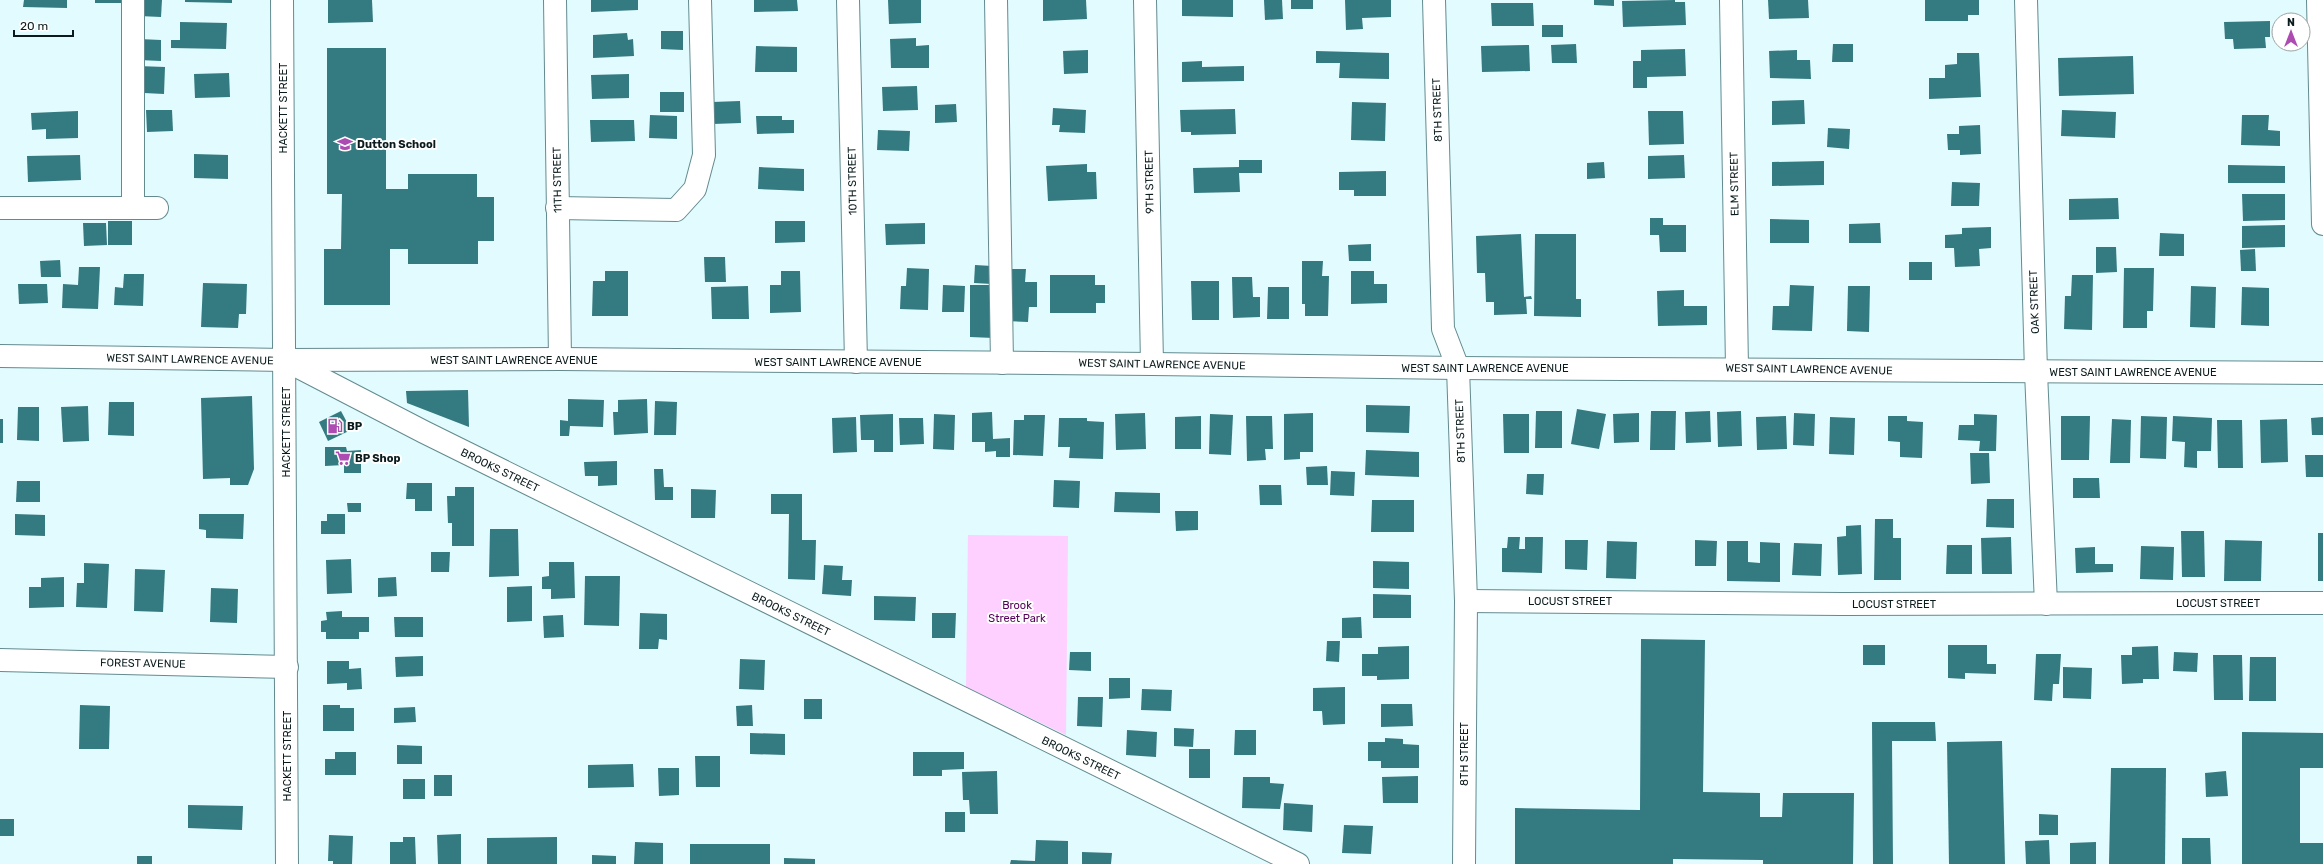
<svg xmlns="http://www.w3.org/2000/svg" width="2323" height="864" font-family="Rubik,sans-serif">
  <rect width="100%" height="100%" fill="#e2fbfe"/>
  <path fill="#fed0ff" d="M968,535L1068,536L1066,735L966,687Z"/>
  <g fill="#347a81">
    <path d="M24,0H67V8L23,7Z"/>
    <rect x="95" y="0" width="27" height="3"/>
    <path d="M139,0H162L161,17L139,16Z"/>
    <path d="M185,0H232V3L185,2Z"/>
    <path d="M328,0H372L373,22L328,23Z"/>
    <path d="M591,0H638V10L591,12Z"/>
    <path d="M754,0H797L798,11L754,12Z"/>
    <path d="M888,0H921V23L889,24Z"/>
    <path d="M1043,0H1086L1087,19L1043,21Z"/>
    <path d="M1182,0H1233V17L1182,16Z"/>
    <path d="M1264,0H1282L1283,19L1265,20Z"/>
    <rect x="1291" y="0" width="22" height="9"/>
    <path d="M1345,0H1391V17L1362,18L1363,29L1346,30Z"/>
    <path d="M1594,0H1614V6L1594,5Z"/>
    <path d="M1675,0V2H1685L1686,25L1623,27L1622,1Z"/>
    <path d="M1768,0H1808L1809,18L1769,19Z"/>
    <path d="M1925,0H1979V15H1968V21H1925Z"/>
    <path d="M1491,3H1533L1534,26H1492Z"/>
    <path d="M2270,21V37H2265L2266,48L2234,49L2233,39H2225L2224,22Z"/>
    <path d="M180,22L227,23L226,49L171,48V40H180Z"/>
    <rect x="1542" y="25" width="21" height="12"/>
    <path d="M661,31H683V50L661,49Z"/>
    <path d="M627,33L628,40L633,39L634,56L593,58V35Z"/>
    <path d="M916,38V46L929,45V68H891L890,39Z"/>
    <path d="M139,39L161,40V61L139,60Z"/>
    <path d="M1576,44L1577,63H1552L1551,45Z"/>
    <path d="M1833,44H1853V62H1832Z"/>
    <path d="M1529,45L1530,71L1482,72L1481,46Z"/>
    <path d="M756,46L797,47V72H755Z"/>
    <path d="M327,48H386V189H408V174H477V197H494V241H478V264H408V249H390V305H324V249H341L342,194H327Z"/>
    <path d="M1685,49L1686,76L1647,77V88H1633V61H1641V50Z"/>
    <path d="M1088,50V73L1064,74L1063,51Z"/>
    <path d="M1797,50V60H1810L1811,79L1770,78L1769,51Z"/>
    <path d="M1316,51L1389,53V79L1339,78L1340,63H1316Z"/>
    <path d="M1957,53H1979L1981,97L1929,99V78H1945V65L1957,64Z"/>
    <path d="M2133,56L2134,94L2059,96L2058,58Z"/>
    <path d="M1202,61V67L1244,66V81L1182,82V62Z"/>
    <path d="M138,66L165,67L164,94L144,93L145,84H137Z"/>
    <path d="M229,73L230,97L195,98L194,74Z"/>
    <path d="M629,74V98L592,99L591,75Z"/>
    <path d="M917,86L918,110L883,111L882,87Z"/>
    <rect x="660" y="92" width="24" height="20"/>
    <path d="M1804,100L1805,124L1772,125V101Z"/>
    <path d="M740,101L741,123L713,124L712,102Z"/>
    <path d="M1352,102L1386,103L1385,141L1351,140Z"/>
    <path d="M956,104L957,122L935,123V105Z"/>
    <path d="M1053,108L1086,110L1085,133L1059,132L1060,125H1052Z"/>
    <path d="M1235,109L1236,134L1191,135V132H1181L1180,110Z"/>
    <path d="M146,110H172L173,131L147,132Z"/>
    <path d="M2062,110L2116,112L2115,138L2061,136Z"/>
    <path d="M78,111V138L46,139V129L32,130L31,113Z"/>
    <path d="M1648,111H1683L1684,144L1649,145Z"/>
    <path d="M650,115L677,116V139L649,138Z"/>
    <path d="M2242,115H2269L2268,130L2280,131V146L2241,145Z"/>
    <path d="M756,116H782V120H794V133L757,134Z"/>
    <path d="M590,120H634L635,141L591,142Z"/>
    <path d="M1980,125L1981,154L1960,155V150H1948L1947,134H1959V126Z"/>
    <path d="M1828,128L1850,129L1849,149L1827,147Z"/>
    <path d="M878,130L910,131L909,151L877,150Z"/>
    <path d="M194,154L228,155V179L194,178Z"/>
    <path d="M80,155L81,180L28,182L27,156Z"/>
    <path d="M1684,155L1685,178L1648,179V156Z"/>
    <path d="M1239,160H1262V173H1239L1240,192L1194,193L1193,168L1239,167Z"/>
    <path d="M1824,161V185L1772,186V162Z"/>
    <path d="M1604,162L1605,178L1587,179V163Z"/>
    <path d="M1087,164V172H1096L1097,199L1048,201L1046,166Z"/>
    <path d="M2228,165L2285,166V183H2228Z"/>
    <path d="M759,167L804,169V191L758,189Z"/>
    <path d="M1386,171V196H1354V190H1339V172Z"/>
    <path d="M1952,182L1980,183L1979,206H1951Z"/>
    <path d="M2242,194H2285V220L2243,221Z"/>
    <path d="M2118,198L2119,219L2069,220V199Z"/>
    <path d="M1650,218H1663V225H1686V252H1660L1659,235H1650Z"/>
    <path d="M1770,219L1809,220V243H1770Z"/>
    <rect x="108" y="221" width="24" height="24"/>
    <path d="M775,221H805V242L775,243Z"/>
    <path d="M83,223H106L107,245L84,246Z"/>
    <path d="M925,223V244L886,245L885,224Z"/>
    <path d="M1880,223L1881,243H1849V224Z"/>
    <path d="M2285,225V247L2242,248V226Z"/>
    <path d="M1991,227V248L1979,249L1980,266L1955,267L1954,248H1945V235L1962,234V228Z"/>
    <path d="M2160,233L2184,234V256H2159Z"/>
    <path d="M1521,234L1524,297L1531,296L1532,299H1526L1527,314L1494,315V302H1486L1485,273H1477L1476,236Z"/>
    <path d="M1535,234H1576V299H1581V317L1534,316Z"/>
    <path d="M1371,244V261H1349L1348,245Z"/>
    <path d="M2096,247H2116L2117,272L2096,273Z"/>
    <path d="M2255,249L2256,271H2241L2240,250Z"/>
    <path d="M704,257H725L726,282H705Z"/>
    <path d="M60,260L61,277H41L40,261Z"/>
    <path d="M1302,261H1323L1322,276H1329L1328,316H1305V304H1302Z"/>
    <rect x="1909" y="262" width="23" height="18"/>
    <path d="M975,265L992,266V284L974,283Z"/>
    <path d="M79,267H100L98,309L62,308L63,284L78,285Z"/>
    <path d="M907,268L929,269L928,310L900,309L901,286H906Z"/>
    <path d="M2124,268H2154L2153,311H2147V328H2123Z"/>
    <path d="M1006,269H1026L1025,282H1037V307H1029L1028,322L1005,321Z"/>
    <path d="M605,271H628V316H592L593,281H605Z"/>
    <path d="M781,271H800L801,312L770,313V285H781Z"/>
    <path d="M1351,271H1374V284H1387V303L1351,304Z"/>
    <path d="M124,274H144L143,306L114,305L115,287L123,288Z"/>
    <path d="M1050,275H1095V285H1105V303H1096V313H1050Z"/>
    <path d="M2072,275H2093L2092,330L2064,329L2065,296H2071Z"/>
    <path d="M1232,277H1252L1253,297H1260V317L1233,318Z"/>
    <path d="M1191,281H1219V320H1192Z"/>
    <path d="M203,283L247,284L246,314H239L238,328L201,327Z"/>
    <path d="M18,284H47L48,303L19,304Z"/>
    <path d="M943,285L965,286L964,312H942Z"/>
    <path d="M970,285H994V338L970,337Z"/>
    <path d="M1790,285L1814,286L1812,331L1772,330L1773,306H1789Z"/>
    <path d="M748,286L749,319H712L711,287Z"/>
    <path d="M1848,286H1870L1869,332L1847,331Z"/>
    <path d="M2191,286L2216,287L2215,328L2190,327Z"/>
    <path d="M1268,287H1289V319H1267Z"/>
    <path d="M2242,287L2269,288V326L2241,325Z"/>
    <path d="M1684,290V306H1707V325L1658,326L1657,291Z"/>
    <path d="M468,390L469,427L407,403L406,391Z"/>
    <path d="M252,396L254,469L248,485H230V478L203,479L201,398Z"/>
    <path d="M568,399L604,400L603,427L570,426L569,436H560V420L568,421Z"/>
    <path d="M647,399L648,433L614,435L613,412H618V400Z"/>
    <path d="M655,401L677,402L676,435H654Z"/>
    <path d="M109,402H134V436L108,435Z"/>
    <path d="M1366,405L1410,406L1409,433L1366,432Z"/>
    <path d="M88,406L89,441L63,442L61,407Z"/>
    <path d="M18,407H39V441L17,440Z"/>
    <path d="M1577,409L1606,414L1599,449L1571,444Z"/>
    <path d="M341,411L351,430L328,441L319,422Z"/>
    <path d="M1536,411H1562V448H1535Z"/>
    <path d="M1651,411H1676L1675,450H1650Z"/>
    <path d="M1710,411L1711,442L1686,443L1685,412Z"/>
    <path d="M1741,411L1742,446L1718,447L1717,412Z"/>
    <path d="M992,412L993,439L1010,438V457H996V451L985,452V442H972V413Z"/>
    <path d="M1145,413L1146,449L1116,450L1115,414Z"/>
    <path d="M1313,413V452H1300V459L1284,460V414Z"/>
    <path d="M1639,413V442L1614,443L1613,414Z"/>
    <path d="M1794,413L1815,414L1814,446L1793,445Z"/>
    <path d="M893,414V452H874V440H861L860,415Z"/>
    <path d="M934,414L955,415L954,450L933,449Z"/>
    <path d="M1210,414L1233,415L1231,455L1209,454Z"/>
    <path d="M1503,414H1529V453H1504Z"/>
    <path d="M1974,414L1997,415L1996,451H1979L1980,441L1958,440L1959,425H1974Z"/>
    <path d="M1024,415H1045L1043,456L1013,455L1014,420H1024Z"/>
    <path d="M1201,416V449H1175V417Z"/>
    <path d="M1246,416H1272L1273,449H1265L1266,460L1247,461Z"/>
    <path d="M1786,416L1787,449L1757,450L1756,417Z"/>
    <path d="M1888,416H1907V421L1923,422L1922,458L1900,457V442L1888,441Z"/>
    <path d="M2061,416H2090L2089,460H2061Z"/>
    <path d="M2141,416L2167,417L2166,459L2140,458Z"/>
    <path d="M2173,416L2212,418L2211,451H2197V468L2184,467L2185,442L2172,441Z"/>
    <path d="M856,417L857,452L833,453L832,418Z"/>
    <path d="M1830,417L1855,418L1854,455L1829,454Z"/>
    <path d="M2323,417V435H2312L2311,418Z"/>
    <path d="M899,418H923L924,444L900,445Z"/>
    <path d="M1059,418H1087V421L1104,422L1103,459L1069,458L1070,447H1058Z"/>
    <rect x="0" y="419" width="3" height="24"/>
    <path d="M2112,419L2131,420L2130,463H2110Z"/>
    <path d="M2287,419L2288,462L2261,463L2260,420Z"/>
    <path d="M2217,420H2242L2243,468H2218Z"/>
    <path d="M325,447H346L347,451L361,450V473H344V465L325,466Z"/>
    <path d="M1366,450L1419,452V477L1365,475Z"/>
    <path d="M1970,453H1989L1990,483L1971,484Z"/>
    <path d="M2305,455H2323V477H2306Z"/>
    <path d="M617,461V485L598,486V476H585L584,462Z"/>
    <path d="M1327,466L1328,485H1307L1306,467Z"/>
    <path d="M654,469H663L664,487H673V500H655Z"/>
    <path d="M1331,471L1355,472L1354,496L1330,495Z"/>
    <path d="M1527,474H1544L1543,495L1526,494Z"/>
    <path d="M2073,478H2099L2100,498H2073Z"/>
    <path d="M1054,480L1080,481L1079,508L1053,507Z"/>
    <path d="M17,481H40V502H16Z"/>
    <path d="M407,483H432V511H415V499H406Z"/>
    <path d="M1259,485H1281L1282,505H1260Z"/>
    <path d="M455,487H474V546H452V523H448L447,496H455Z"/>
    <path d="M691,489L716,490L715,518H691Z"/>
    <path d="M1115,492L1160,493V513L1114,512Z"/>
    <path d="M771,494H802V540H816L815,580L788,579L789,514H771Z"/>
    <path d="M1987,499H2014V528L1986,527Z"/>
    <path d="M1372,500H1414V532H1371Z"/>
    <path d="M347,503H361V512H348Z"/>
    <path d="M1175,511H1198V530L1176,531Z"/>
    <path d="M15,514L45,515V536L15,535Z"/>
    <path d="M199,514H244L243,539L206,538V530L199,529Z"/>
    <path d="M327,514H345V534H321V521H327Z"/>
    <path d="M1875,519H1893V538H1901V580H1874Z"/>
    <path d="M1861,525L1862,574L1838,575L1837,537L1846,536V526Z"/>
    <path d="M490,529H518L519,576L489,577Z"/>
    <path d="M2181,531H2204L2205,577H2182Z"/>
    <rect x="2318" y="533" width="5" height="48"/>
    <path d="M1508,537H1520L1519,549H1525V537H1543L1542,573L1502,572V548H1507Z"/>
    <path d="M2011,537L2012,574H1982L1981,538Z"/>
    <path d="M1565,540H1588L1587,570L1565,569Z"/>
    <path d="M1695,540L1717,541L1716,566H1695Z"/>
    <path d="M2225,540L2262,541L2261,581H2224Z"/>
    <path d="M1607,541L1637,542L1636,579L1606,578Z"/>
    <path d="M1727,541H1748V562L1760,563V542L1780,543V582L1727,581Z"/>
    <path d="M1794,543L1822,544L1821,576L1792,575Z"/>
    <path d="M1947,545H1972V574H1946Z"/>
    <path d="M2141,546L2174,547L2173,580L2140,579Z"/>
    <path d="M2095,547V564H2113V572L2076,573L2075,548Z"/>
    <path d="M431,552H450L449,572H431Z"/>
    <path d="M351,559L352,593L327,594L326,560Z"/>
    <path d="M1373,561L1409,562V589L1373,588Z"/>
    <path d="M549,562H574L575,598L551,599V589H542V577L549,576Z"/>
    <path d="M84,563L109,564L107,608L76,607L77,583H84Z"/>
    <path d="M824,565L843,566L842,580H852L851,596L822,594Z"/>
    <path d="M135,569L165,570L163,612L134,611Z"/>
    <path d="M585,576H620L619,626L584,625Z"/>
    <path d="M64,577V607L29,608V587H41V578Z"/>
    <path d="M396,577L397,596L378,597V578Z"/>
    <path d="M532,586V621L507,622V587Z"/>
    <path d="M211,588L238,589L237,623L210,622Z"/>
    <path d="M1373,594L1411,595V618H1373Z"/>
    <path d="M874,596L916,597L915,621L874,620Z"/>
    <path d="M342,611V617H369V632H359V639H326V632H321V621L327,620L326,612Z"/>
    <path d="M640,613L667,614V640L659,639L658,649H639Z"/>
    <path d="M932,613H956L955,638H932Z"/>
    <path d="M563,615L564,637L544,638L543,616Z"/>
    <path d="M394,617H423V637H395Z"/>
    <path d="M1361,617L1362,638H1342V618Z"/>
    <path d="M1641,639L1705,640L1703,792L1760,793V817H1782L1783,793H1854L1853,864H1763V860L1673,859V864H1515V808L1640,810Z"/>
    <path d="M1327,641H1340L1339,662L1326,661Z"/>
    <rect x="1863" y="645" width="22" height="20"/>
    <path d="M1948,645H1987V664H1996V674L1965,673V679L1948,678Z"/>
    <path d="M1409,646V679L1377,680V676H1362V654H1378V647Z"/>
    <path d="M2158,646L2159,679H2143V683L2122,684L2121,655H2132V647Z"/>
    <path d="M1070,652H1091V671L1069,670Z"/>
    <path d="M2174,652L2198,653L2197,672L2173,671Z"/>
    <path d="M2036,654H2061L2059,684H2053L2052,701L2034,700Z"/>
    <path d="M2213,655H2242L2243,700H2214Z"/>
    <path d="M423,656V676L396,677L395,657Z"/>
    <path d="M2250,657H2276V701H2249Z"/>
    <path d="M740,659L765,660L764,690L739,689Z"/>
    <path d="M327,661H349V669L361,668L362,689L347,690V683L327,684Z"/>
    <path d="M2063,667L2092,668L2091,699L2063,698Z"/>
    <path d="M1109,678H1130V698L1109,699Z"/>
    <path d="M1345,687V724L1323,725L1322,711H1313V688Z"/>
    <path d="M1142,689L1172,690L1171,711L1141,710Z"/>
    <path d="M1078,697H1103L1102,727L1077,726Z"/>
    <rect x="804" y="699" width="18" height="20"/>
    <path d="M1381,704H1412L1413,726L1381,727Z"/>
    <path d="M80,705L110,706L109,749H79Z"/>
    <path d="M323,705H340V708H354V731H323Z"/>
    <path d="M752,705L753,726H737L736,706Z"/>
    <path d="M415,707L416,722L394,723V708Z"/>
    <path d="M1872,722H1935L1936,741H1892L1893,864H1873Z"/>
    <path d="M1174,728L1194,729L1193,747L1174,746Z"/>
    <path d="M1127,730L1157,732L1156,757L1126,755Z"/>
    <path d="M1235,730H1256V755H1234Z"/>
    <path d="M2242,732L2323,733V768H2300V843H2323V864H2242Z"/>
    <path d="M750,733L785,734V755L750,754Z"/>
    <path d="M1385,738L1403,739V744L1419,745V768H1381V761H1368V742H1385Z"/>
    <path d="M2002,741L2005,864H1949L1947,742Z"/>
    <path d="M397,745L422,746V764H397Z"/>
    <rect x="1189" y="749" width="21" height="29"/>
    <path d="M335,752H356V775H325V759H335Z"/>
    <path d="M913,752H964V769L942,770V776H913Z"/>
    <path d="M695,756H720V787H696Z"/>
    <path d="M633,764L634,787L588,788V765Z"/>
    <path d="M658,768H679V795L659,796Z"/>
    <path d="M2111,768H2166L2165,864H2109Z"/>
    <path d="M997,771L998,814H970L969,800H963L962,772Z"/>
    <path d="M2226,771L2228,796L2206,797L2205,773Z"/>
    <rect x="434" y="775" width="18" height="21"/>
    <path d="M1418,776V803H1383L1382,777Z"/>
    <path d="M1243,777H1270V783L1284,784L1280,809L1242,808Z"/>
    <rect x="403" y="779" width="22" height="20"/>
    <path d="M1284,803L1313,805L1312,832L1283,830Z"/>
    <path d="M188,805L243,806L242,830L188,828Z"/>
    <rect x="945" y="812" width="20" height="20"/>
    <path d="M2039,814L2058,815V835H2039Z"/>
    <rect x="0" y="819" width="14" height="17"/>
    <path d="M1344,825L1373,826L1371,854L1342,853Z"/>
    <path d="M461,834V864H438L437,835Z"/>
    <path d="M329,835L353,836L352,864H333V861H328Z"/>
    <path d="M403,837H415L416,864H390V842H403Z"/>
    <path d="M557,837V864H487V838Z"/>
    <path d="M2182,838H2210L2211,864H2182Z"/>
    <path d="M1036,840L1068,841V864H1010L1011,860L1035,861Z"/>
    <path d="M2049,840L2050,864H2026L2025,841Z"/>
    <path d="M635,842L663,843V864H634Z"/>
    <path d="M2096,842V864H2070V843Z"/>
    <rect x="690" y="844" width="80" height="20"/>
    <path d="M1082,852L1112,853L1111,864H1082Z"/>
    <path d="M592,855L616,856V864H592Z"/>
    <rect x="137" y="856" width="15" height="8"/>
    <path d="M784,858L815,859V864H784Z"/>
  </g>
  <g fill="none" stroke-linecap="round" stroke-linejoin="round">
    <g stroke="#638b8f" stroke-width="24">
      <g id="minor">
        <path d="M133,0V208"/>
        <path d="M282,0L287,864"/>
        <path d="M555,0L560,359"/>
        <path d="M848,0L856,362"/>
        <path d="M996,0L1002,363"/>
        <path d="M1145,0L1152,364"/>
        <path d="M1434,0L1443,329L1458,368L1466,601L1464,864"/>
        <path d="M1731,0L1737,368"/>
        <path d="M2026,0L2036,372L2046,604"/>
        <path d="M2318,0L2323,224"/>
        <path d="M0,208H157"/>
        <path d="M557,208L676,210L695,189L704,155L700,0"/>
        <path d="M0,356L285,360L560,359L1152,364L1458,368L2323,373"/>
        <path d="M287,361L424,432L1298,864"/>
        <path d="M1466,601L1842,604L2323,603"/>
        <path d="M0,660L287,667"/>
      </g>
    </g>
    <use href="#minor" stroke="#fff" stroke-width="22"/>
  </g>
  <defs>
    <g id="school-bare" transform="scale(1.2)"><path d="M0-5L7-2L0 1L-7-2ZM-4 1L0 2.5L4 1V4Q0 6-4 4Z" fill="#ad4bb2" stroke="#fff" stroke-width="2.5" paint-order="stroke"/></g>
    <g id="fuel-bare" transform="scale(1.2)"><path d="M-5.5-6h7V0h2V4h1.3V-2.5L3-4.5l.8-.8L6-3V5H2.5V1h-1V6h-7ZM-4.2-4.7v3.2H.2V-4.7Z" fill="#ad4bb2" stroke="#fff" stroke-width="2.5" paint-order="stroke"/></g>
    <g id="supermarket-bare" transform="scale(1.2)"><path d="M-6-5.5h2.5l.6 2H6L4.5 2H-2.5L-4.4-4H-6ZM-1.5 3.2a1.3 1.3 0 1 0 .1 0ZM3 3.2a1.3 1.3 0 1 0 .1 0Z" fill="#ad4bb2" stroke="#fff" stroke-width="2.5" paint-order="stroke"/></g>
  </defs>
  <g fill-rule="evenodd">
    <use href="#school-bare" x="345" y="144"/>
    <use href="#fuel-bare" x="335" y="426"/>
    <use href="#supermarket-bare" x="343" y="458"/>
  </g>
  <g text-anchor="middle" stroke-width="4" stroke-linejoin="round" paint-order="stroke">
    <g font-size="11" fill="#0b1b1d" stroke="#fff">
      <text transform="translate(283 108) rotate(-90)" y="4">HACKETT STREET</text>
      <text transform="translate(1437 110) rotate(-92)" y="4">8TH STREET</text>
      <text transform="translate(557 180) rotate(-91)" y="4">11TH STREET</text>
      <text transform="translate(852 181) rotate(-91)" y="4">10TH STREET</text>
      <text transform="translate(1149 182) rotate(-91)" y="4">9TH STREET</text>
      <text transform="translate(1734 184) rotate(-91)" y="4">ELM STREET</text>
      <text transform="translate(2034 302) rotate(-92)" y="4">OAK STREET</text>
      <text transform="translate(190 359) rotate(1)" y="4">WEST SAINT LAWRENCE AVENUE</text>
      <text x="514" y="364">WEST SAINT LAWRENCE AVENUE</text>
      <text x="838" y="366">WEST SAINT LAWRENCE AVENUE</text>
      <text transform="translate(1162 364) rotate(1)" y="4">WEST SAINT LAWRENCE AVENUE</text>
      <text x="1485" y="372">WEST SAINT LAWRENCE AVENUE</text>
      <text transform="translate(1809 369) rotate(1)" y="4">WEST SAINT LAWRENCE AVENUE</text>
      <text x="2133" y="376">WEST SAINT LAWRENCE AVENUE</text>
      <text transform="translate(1460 431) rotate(-92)" y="4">8TH STREET</text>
      <text transform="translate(286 432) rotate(-90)" y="4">HACKETT STREET</text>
      <text transform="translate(500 470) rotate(26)" y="4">BROOKS STREET</text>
      <text x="1570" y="605">LOCUST STREET</text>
      <text x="2218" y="607">LOCUST STREET</text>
      <text x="1894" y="608">LOCUST STREET</text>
      <text transform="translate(791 614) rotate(26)" y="4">BROOKS STREET</text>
      <text transform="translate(143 663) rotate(1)" y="4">FOREST AVENUE</text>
      <text transform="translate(1464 754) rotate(-90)" y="4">8TH STREET</text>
      <text transform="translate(287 756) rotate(-90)" y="4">HACKETT STREET</text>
      <text transform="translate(1081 758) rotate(26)" y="4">BROOKS STREET</text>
    </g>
    <g font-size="11" font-weight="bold" fill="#0b1b1d" stroke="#fff" text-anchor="start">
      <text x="357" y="148">Dutton School</text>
      <text x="347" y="430">BP</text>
      <text x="355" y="462">BP Shop</text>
    </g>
    <g font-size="11" fill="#55015a" stroke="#fff">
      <text x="1017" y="609">Brook<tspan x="1017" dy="13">Street Park</tspan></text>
    </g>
  </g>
  <g transform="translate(2291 32)"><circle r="19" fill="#ffffff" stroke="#9da4a5"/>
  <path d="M0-3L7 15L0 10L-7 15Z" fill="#ad4bb2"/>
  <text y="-6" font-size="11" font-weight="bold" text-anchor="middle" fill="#0b1b1d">N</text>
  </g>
  <path d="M14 30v6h59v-6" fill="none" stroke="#0b1b1d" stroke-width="2"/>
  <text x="20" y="30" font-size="12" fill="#0b1b1d" stroke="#ffffff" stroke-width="3" paint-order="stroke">20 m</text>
</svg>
